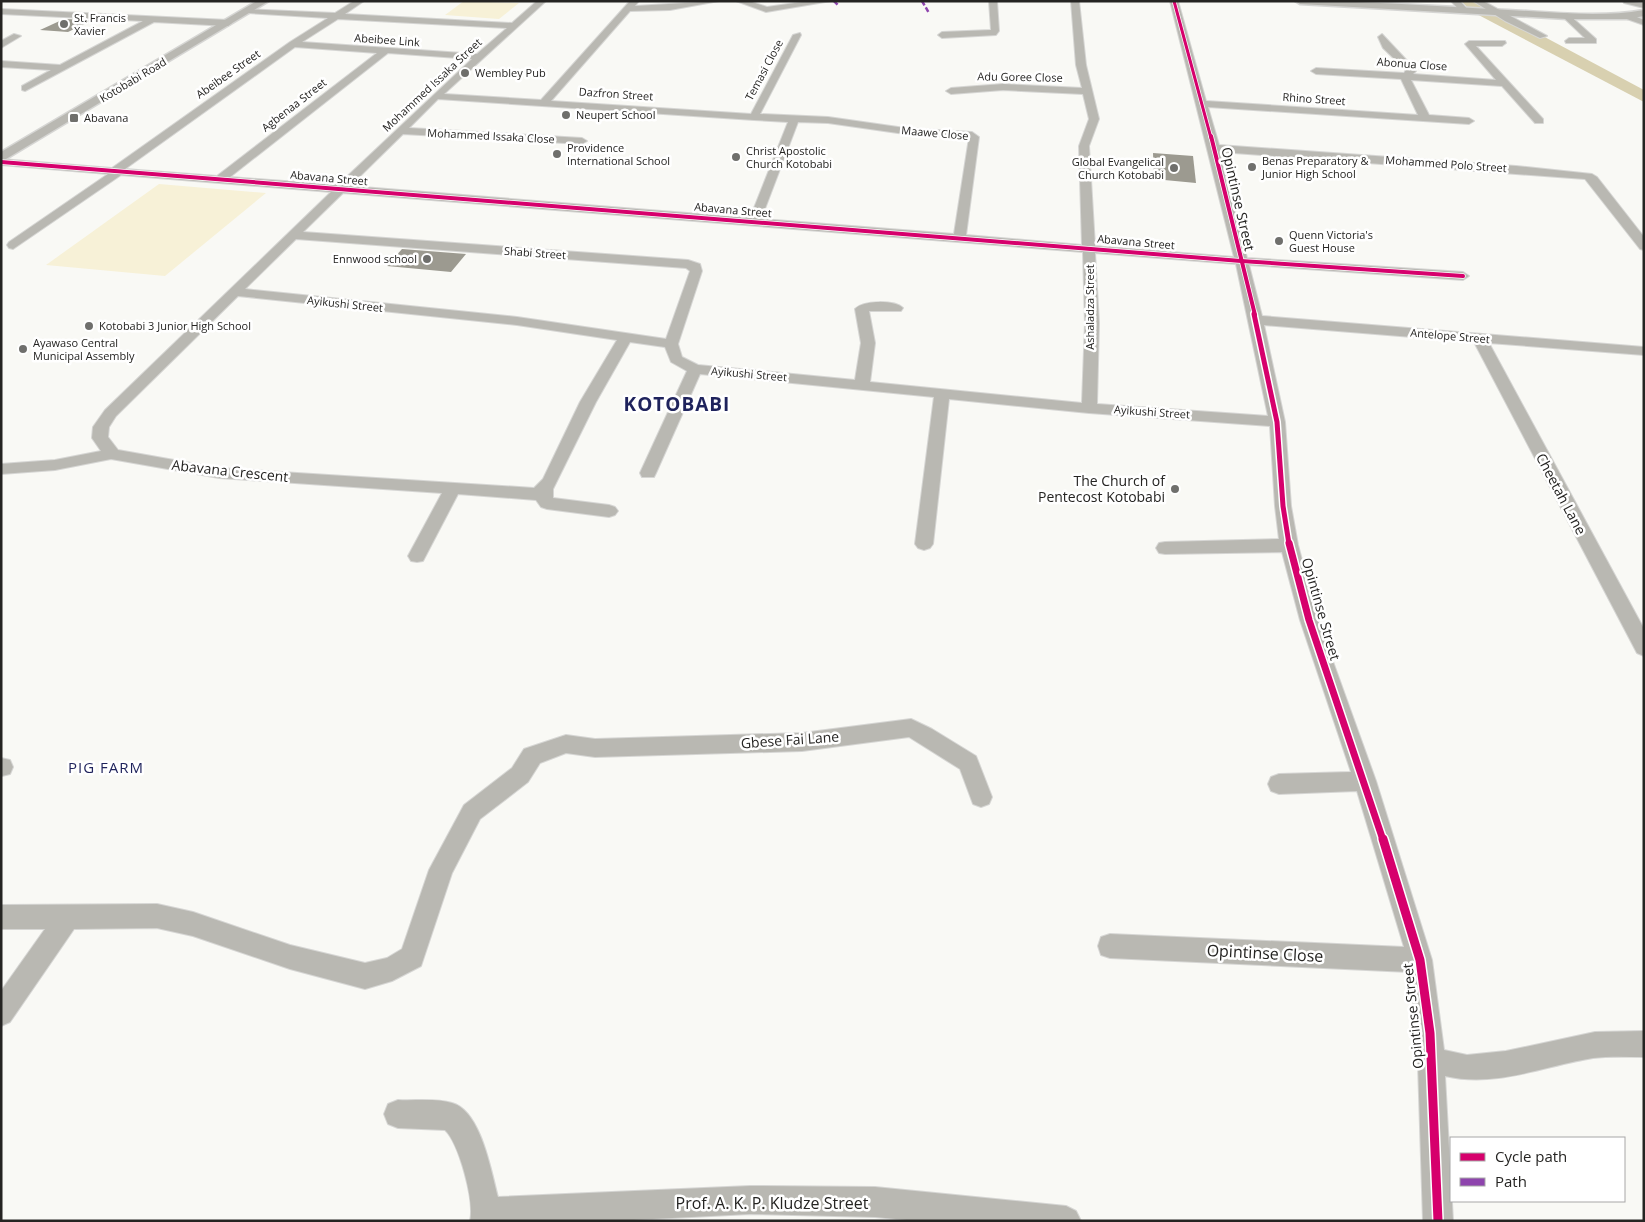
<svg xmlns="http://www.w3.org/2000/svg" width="1645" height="1222" font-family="'Open Sans',sans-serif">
  <rect width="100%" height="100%" fill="#f9f9f5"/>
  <g fill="#f7f1d7">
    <path d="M464,1L519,3L499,19L445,15Z"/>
    <path d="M159,184L266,193L165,276L46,265Z"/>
  </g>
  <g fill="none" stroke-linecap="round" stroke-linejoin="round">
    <path fill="#d8d0b0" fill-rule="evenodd" d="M1461,1H1477L1644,90V102L1471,11Z"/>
  </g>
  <g fill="#9c9a90">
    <path d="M64,19L93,20L68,32L40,30Z"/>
    <path d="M1153,153L1193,156L1196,183L1154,179Z"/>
    <path d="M402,249L466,254L451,272L387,266Z"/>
  </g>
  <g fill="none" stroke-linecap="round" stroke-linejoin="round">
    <g stroke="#d6d6d4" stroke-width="2">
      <g id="minor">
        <path d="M354,1H364L345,14L512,23L537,1H546L444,94L541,100L630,1H639L635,6L719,1L670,10L630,11L551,101L751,114L793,35L800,33L801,35L760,114L828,117L905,128L972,132L979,137L966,235L1082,245L1079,146L1089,119L1083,94L1003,90L951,94L946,91L951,88L1003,84L1082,88L1076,65L1071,1H1079L1086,65L1099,119L1089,146L1095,246L1234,257L1170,1H1178L1206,101L1418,115L1401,79L1316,74L1311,71L1316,68L1404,73L1406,70L1383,48L1378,37L1382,34L1413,67L1416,71L1413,74L1496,80L1465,44L1469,41H1505L1506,43L1502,46H1476L1543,119V123H1535L1502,86L1411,80L1429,115L1469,118L1474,121L1469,124L1208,107L1219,145L1516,166L1592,174L1597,177L1644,237V250L1640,249L1585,179L1220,152L1247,258L1463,272L1469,276L1463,280L1249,265L1262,316L1644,347V355L1489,343L1644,629V656L1637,653L1474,342L1264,325L1285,422L1291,506L1298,545L1318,620L1376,781L1432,960L1444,1050L1467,1055L1506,1051L1595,1032L1644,1031V1057C1627,1057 1610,1056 1593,1058C1544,1066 1496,1088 1445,1076L1453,1221H1423L1417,1033L1409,972L1110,958L1101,955L1098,946L1101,937L1110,934L1404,947L1357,791L1279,794L1271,791L1268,784L1271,777L1279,774L1351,772L1300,620L1282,552L1165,554L1159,553L1156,548L1159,543L1165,542L1279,539L1275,506L1270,426L1089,413L949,399L933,544L930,548L924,550L918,548L915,544L934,397L700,374L656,473L654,477H642L640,473L687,371L671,362L665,347L630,342L596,402L553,489V498L609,505L615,507L618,511L615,515L609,517L547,509L541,507L536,500L458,494L423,561L417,562L411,561L408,556L442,493L219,478L111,459L55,470L1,474V464L55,460L101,451L92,438L93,427L105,410L331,192L121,175L13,249L9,248L7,245L9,242L108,174L1,165V159L112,168L290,42L328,18L248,13L244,11L245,9L335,13ZM338,19L507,28L477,54L302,42ZM295,47L377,53L217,176L125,169ZM388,53L472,59L338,185L230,177ZM438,99L754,120L788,122L750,218L350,186L403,134L582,144L587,141L582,138L409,128ZM798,122L828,123L905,134L969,138L954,234L761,219ZM343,193L1083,252L1085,323L1082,403L870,382L875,343L869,311H901L903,308C895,300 863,300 855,309L861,343L855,380L698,365L682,357L678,344L702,271L700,264L688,260L303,232ZM296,239L686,268L690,271L666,339L517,317L245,289ZM1095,253L1236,264L1268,416L1097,404L1099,323ZM238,296L517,325L617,340L580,402L543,479L534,488L219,468L118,450L108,437L109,427L116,416Z"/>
        <path d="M736,1H749L767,7L809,1H831L766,12Z"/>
        <path d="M989,1H997L999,31L996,35L942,38L938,35L942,32L991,30Z"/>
        <path d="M1451,1H1460L1469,11L1462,13Z"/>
        <path d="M1473,1H1483L1547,36L1540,38L1505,21Z"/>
        <path d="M1623,1L1644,3V8L1624,3Z"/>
        <path d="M1,9L228,20L232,23L228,26L154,22L25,91L22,90V86L51,70L1,67V61L60,65L143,21L1,14Z"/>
        <path d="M1567,13L1596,39V43H1566L1565,41L1569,38H1585L1564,18L1563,16Z"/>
        <path d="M1627,13L1644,20V25L1624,18L1623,16Z"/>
        <path d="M14,34L21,36L1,48V41Z"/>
        <path d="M911,719L932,729L976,756L992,797L989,804L981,807L973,804L960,769L909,737L802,751L595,757L566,753L540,763L528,782L480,819L452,873L421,966L392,981L365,989L290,969L193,936L157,928L74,929L10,1022L1,1026V991L45,929H1V905L157,904L193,912L290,945L365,963L387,958L402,949L429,870L464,805L512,768L524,749L566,735L595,739L802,733Z"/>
        <path d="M1,758L10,760L13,767L10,774L2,776Z"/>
        <path d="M398,1100C415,1101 436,1098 452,1103C481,1111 491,1171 498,1197L750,1186L875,1187L1066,1206L1076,1211L1081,1221H917L875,1217L750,1214L614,1221H470C475,1202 459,1143 445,1130L398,1128L388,1124L384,1114L388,1104Z"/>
      </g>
    </g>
    <g stroke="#d6d6d4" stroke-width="3">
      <g id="tertiary">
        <path d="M257,1H269L1,162V152Z"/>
        <path d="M1295,1C1366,1 1437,6 1508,10C1552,12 1599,18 1644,10V16L1627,19H1567L1300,4Z"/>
      </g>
    </g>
    <use href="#minor" fill="#b9b8b2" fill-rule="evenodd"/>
    <use href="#tertiary" fill="#b9b8b2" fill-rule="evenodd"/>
    <g stroke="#8e44ad" stroke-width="2.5" stroke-dasharray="5 2.5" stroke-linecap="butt">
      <path d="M834,1L838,5"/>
      <path d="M922,1L929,13"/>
    </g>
    <g stroke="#fff" stroke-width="4.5">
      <path id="cycleway-far4" d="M1174,1L1211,138"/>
    </g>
    <g stroke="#fff" stroke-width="5.5">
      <g id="cycleway-far3">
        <path d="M1211,136L1255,315"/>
        <path d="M1,162L1241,261L1463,276"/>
      </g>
    </g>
    <g stroke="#fff" stroke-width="8">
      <path id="cycleway-far2" d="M1254,314L1277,422L1283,506L1289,544"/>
    </g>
    <g stroke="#fff" stroke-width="10">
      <path id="cycleway-far1" d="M1289,543L1309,620L1383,840"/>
    </g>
    <g stroke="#fff" stroke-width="12">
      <path id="cycleway" d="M1383,839L1420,960L1430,1033L1438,1221"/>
    </g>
    <use href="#cycleway-far4" stroke="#d6006c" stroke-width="3"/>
    <use href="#cycleway-far3" stroke="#d6006c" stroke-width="4"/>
    <use href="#cycleway-far2" stroke="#d6006c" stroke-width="5"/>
    <use href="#cycleway-far1" stroke="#d6006c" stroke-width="7"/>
    <use href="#cycleway" stroke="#d6006c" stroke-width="9"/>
  </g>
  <g fill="#6f6f6c" stroke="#fff" stroke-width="2">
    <circle cx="64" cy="24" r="5"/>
    <circle cx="465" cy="73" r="5"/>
    <circle cx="566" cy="115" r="5"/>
    <rect x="69" y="113" width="10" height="10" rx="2.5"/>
    <circle cx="557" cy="154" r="5"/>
    <circle cx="736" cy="157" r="5"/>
    <circle cx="1252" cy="167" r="5"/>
    <circle cx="1174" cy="168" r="5"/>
    <circle cx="1279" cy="241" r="5"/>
    <circle cx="427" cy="259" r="5"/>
    <circle cx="89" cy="326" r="5"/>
    <circle cx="23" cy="349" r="5"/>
    <circle cx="1175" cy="489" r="5"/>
  </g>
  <g text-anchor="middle" stroke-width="5" stroke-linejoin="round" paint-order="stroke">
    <g font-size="11" fill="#252422" stroke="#fff" text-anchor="start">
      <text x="74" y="22">St. Francis<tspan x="74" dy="13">Xavier</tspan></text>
      <text x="475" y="77">Wembley Pub</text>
      <text x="576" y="119">Neupert School</text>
      <text x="84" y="122">Abavana</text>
      <text x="567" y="152">Providence<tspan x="567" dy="13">International School</tspan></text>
      <text x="746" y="155">Christ Apostolic<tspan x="746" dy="13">Church Kotobabi</tspan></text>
      <text x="1262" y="165">Benas Preparatory &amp;<tspan x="1262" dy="13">Junior High School</tspan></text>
      <text x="1164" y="166" text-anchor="end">Global Evangelical<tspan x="1164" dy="13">Church Kotobabi</tspan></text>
      <text x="1289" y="239">Quenn Victoria's<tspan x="1289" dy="13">Guest House</tspan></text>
      <text x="417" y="263" text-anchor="end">Ennwood school</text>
      <text x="99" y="330">Kotobabi 3 Junior High School</text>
      <text x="33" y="347">Ayawaso Central<tspan x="33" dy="13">Municipal Assembly</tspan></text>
    </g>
    <g font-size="11" fill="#252422" stroke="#fff">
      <text transform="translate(387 40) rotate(4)" y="4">Abeibee Link</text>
      <text transform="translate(1412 64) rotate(4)" y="4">Abonua Close</text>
      <text transform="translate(764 70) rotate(-62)" y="4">Temasi Close</text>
      <text transform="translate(228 74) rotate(-35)" y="4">Abeibee Street</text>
      <text transform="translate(1020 77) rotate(1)" y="4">Adu Goree Close</text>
      <text transform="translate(133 80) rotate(-31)" y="4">Kotobabi Road</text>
      <text transform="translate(432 85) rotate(-43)" y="4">Mohammed Issaka Street</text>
      <text transform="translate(616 94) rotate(4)" y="4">Dazfron Street</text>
      <text transform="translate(1314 99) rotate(4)" y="4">Rhino Street</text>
      <text transform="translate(294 105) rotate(-38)" y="4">Agbenaa Street</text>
      <text transform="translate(935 133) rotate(5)" y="4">Maawe Close</text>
      <text transform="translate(491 136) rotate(3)" y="4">Mohammed Issaka Close</text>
      <text transform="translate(1446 164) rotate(4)" y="4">Mohammed Polo Street</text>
      <text transform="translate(329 178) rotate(5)" y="4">Abavana Street</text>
      <text transform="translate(733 210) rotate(5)" y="4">Abavana Street</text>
      <text transform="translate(1136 242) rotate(5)" y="4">Abavana Street</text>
      <text transform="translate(535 253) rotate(4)" y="4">Shabi Street</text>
      <text transform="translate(345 304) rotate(6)" y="4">Ayikushi Street</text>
      <text transform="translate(1090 307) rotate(-90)" y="4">Ashaladza Street</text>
      <text transform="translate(1450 336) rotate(5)" y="4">Antelope Street</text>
      <text transform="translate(749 374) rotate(5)" y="4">Ayikushi Street</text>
      <text transform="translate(1152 412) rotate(4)" y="4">Ayikushi Street</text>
    </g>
    <g font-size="14" fill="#252422" stroke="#fff">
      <text transform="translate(1238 199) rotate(77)" y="5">Opintinse Street</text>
      <text transform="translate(230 471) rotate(6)" y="5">Abavana Crescent</text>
      <text transform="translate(1561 494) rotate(62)" y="5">Cheetah Lane</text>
      <text transform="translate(1321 609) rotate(74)" y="5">Opintinse Street</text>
      <text transform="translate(790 740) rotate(-4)" y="5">Gbese Fai Lane</text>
      <text transform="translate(1413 1016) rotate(-96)" y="5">Opintinse Street</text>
    </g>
    <g font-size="14" fill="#252422" stroke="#fff" text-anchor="end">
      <text x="1165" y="486">The Church of<tspan x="1165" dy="16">Pentecost Kotobabi</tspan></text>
    </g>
    <g font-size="15" letter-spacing="1" fill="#1f235c" stroke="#fff">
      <text x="106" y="773">PIG FARM</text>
    </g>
    <g font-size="16" fill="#252422" stroke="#fff">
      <text transform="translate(1265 953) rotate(3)" y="6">Opintinse Close</text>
      <text x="772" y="1209">Prof. A. K. P. Kludze Street</text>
    </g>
    <g font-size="19" font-weight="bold" letter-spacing="1" fill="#1f235c" stroke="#fff">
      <text x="677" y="411">KOTOBABI</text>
    </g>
  </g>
  <rect width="1645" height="1222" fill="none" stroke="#252422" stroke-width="5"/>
  <rect x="1450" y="1137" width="175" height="65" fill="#ffffff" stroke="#a8a7a7"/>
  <rect x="1460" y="1153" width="25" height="8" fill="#d6006c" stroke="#a8a7a7"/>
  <text x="1495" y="1162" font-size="15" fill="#252422">Cycle path</text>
  <rect x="1460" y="1178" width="25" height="8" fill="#8e44ad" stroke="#a8a7a7"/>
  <text x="1495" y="1187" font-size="15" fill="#252422">Path</text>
</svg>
